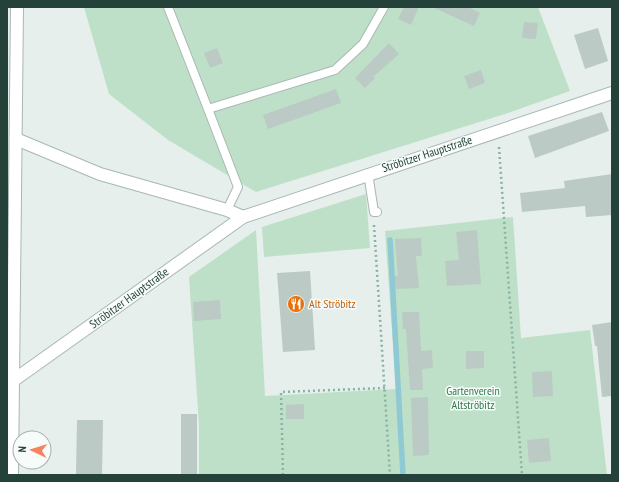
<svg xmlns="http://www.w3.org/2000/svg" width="619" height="482" font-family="'PT Sans Narrow',sans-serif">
  <rect width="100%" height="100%" fill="#e6efeb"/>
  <g fill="#bfe0c8">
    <path d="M84,7H538L570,91L505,114L256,192L168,140L109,94Z"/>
    <path d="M366,194L370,248L264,257L262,227Z"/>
    <path d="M513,217L521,338L590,330L607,475H199V425L189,277L256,230L265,396L396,389L385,231Z"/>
  </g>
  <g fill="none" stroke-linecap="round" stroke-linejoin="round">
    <path stroke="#8ec9d4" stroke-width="5.5" d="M390,240L403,475"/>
  </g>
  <g fill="#bbcac4">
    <path d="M404,7H419L411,25L398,19Z"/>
    <path d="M432,7H468L480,13L474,26Z"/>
    <path d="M524,22L538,23L536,39L522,38Z"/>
    <path d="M598,28L608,61L585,69L574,35Z"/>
    <path d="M389,43L399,54L373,77L375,78L365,88L355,78Z"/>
    <path d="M217,48L223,63L210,68L204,53Z"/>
    <path d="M481,70L485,83L469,89L464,76Z"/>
    <path d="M336,89L341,103L268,129L263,115Z"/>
    <path d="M602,112L609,131L535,158L528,136Z"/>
    <path d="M612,174V215L586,217L585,206L522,212L520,193L565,188L564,181Z"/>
    <path d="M477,230L481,284L447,286L445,261L459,260L456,232Z"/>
    <path d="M421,238L422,256H416L419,288L395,289V276H398L395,239Z"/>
    <path d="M310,271L315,350L283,352L277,273Z"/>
    <path d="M220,300L221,319L194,321L193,302Z"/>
    <path d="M402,312H419L421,351L432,350L433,368L422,369L423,390H410L406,329H403Z"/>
    <path d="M612,322V396L602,397L597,346H595L592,325Z"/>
    <path d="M466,351H484V368L466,369Z"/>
    <path d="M552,371L553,396L533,397L532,372Z"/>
    <path d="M428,397L429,455L413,456L411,398Z"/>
    <path d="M304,404V419H286V405Z"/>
    <rect x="181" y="414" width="16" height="61"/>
    <path d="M77,420H103L102,475H76Z"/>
    <path d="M549,438L551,461L529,463L527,440Z"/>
  </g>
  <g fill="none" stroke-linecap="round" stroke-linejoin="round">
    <g stroke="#a8b8b2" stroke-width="10">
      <g id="service">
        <path d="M168,7L208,109"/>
        <path d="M368,173L374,212H377"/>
        <path d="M227,210L238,187L208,109L335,70L363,44L384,7"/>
      </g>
    </g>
    <g stroke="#a8b8b2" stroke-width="14">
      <g id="minor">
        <path d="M16,139L100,174L227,210L243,217"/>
        <path d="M14,380L243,217L612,93"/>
      </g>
    </g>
    <g stroke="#a8b8b2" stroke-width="14">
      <path id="tertiary" d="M12,475L17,7"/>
    </g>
    <g stroke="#86b3a5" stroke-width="2.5" stroke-dasharray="2 3" stroke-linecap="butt">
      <path d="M499,147L522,475"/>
      <path d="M374,225L390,475"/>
      <path d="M283,475L281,392L385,388"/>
    </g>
    <use href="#service" stroke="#fff" stroke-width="8"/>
    <use href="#minor" stroke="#fff" stroke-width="12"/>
    <use href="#tertiary" stroke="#fff" stroke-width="12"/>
  </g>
  <defs>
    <g id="restaurant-disc" transform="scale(0.9)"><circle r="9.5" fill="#e8710a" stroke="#f7fbf9"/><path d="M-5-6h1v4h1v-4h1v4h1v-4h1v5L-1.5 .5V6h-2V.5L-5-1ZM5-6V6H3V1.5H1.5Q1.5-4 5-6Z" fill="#fff"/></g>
  </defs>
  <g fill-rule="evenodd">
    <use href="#restaurant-disc" x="296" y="304"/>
  </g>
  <g text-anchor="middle" stroke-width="3" stroke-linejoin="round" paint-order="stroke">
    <g font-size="12" fill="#24423a" stroke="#f7fbf9">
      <text transform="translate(427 154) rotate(-18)" y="4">Ströbitzer Hauptstraße</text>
      <text transform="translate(129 298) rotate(-36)" y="4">Ströbitzer Hauptstraße</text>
    </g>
    <g font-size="12" fill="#c56008" stroke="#f7fbf9" text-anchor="start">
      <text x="309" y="308">Alt Ströbitz</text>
    </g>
    <g font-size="12" fill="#2d7a4b" stroke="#f7fbf9">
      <text x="473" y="395">Gartenverein<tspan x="473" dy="14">Altströbitz</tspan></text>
    </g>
  </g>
  <rect width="619" height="482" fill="none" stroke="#24423a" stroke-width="16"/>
  <g transform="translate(32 450) rotate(274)"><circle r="19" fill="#f7fbf9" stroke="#a3b1ad"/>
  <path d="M0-3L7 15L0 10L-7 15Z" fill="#f4845f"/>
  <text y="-6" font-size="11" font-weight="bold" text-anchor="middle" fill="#24423a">N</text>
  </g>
</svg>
